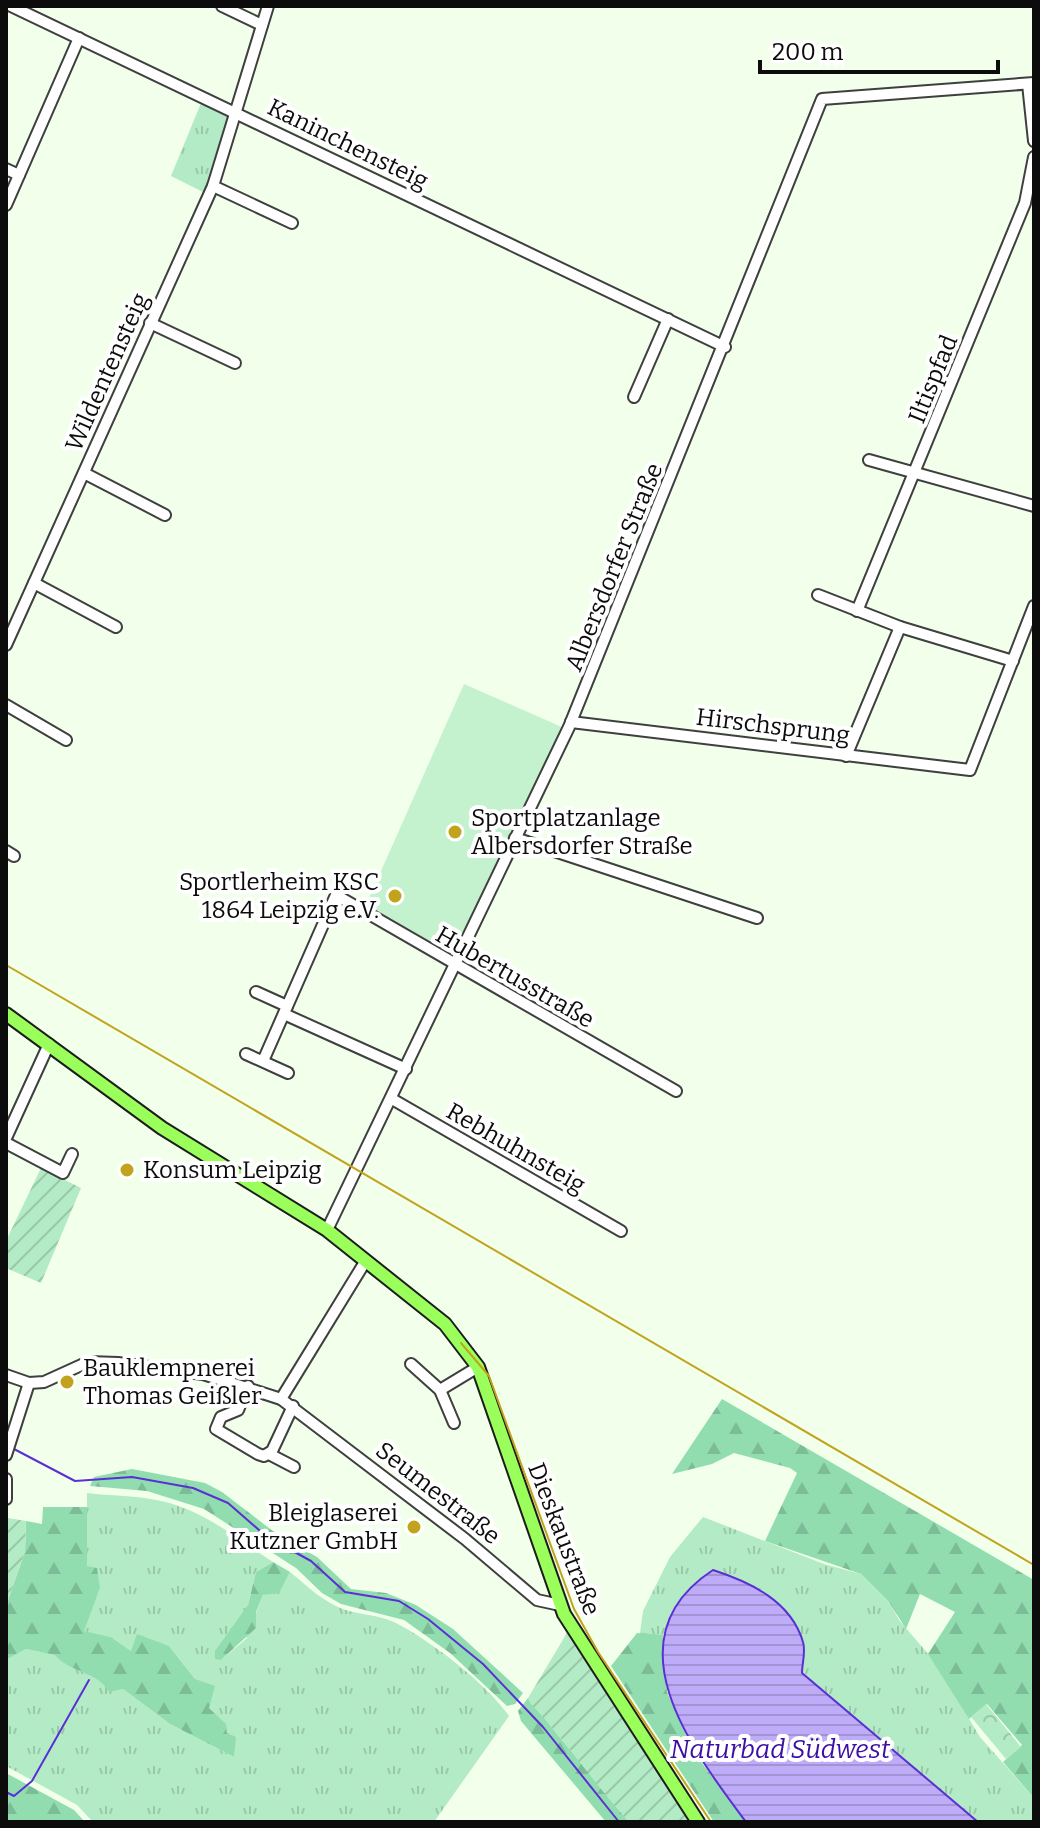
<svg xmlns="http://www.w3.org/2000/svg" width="1040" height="1828" font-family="Bitter,serif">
  <defs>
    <pattern id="grass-tufts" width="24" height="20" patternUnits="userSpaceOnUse" patternTransform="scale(2)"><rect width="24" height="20" fill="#b3ebc6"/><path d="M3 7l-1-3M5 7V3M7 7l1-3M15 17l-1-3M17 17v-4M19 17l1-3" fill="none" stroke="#99c8a9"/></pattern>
    <pattern id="forest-firs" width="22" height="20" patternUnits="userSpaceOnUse" patternTransform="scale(2)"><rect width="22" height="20" fill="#91ddb0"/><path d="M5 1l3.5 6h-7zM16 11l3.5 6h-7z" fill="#7cbc96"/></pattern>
    <pattern id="park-crowns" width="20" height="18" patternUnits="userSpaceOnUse" patternTransform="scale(2)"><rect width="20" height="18" fill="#b3ebc6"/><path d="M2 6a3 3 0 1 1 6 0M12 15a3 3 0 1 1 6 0" fill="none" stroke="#99c8a9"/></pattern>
    <pattern id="garden-furrows" width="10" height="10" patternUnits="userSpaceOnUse" patternTransform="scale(2)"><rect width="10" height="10" fill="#b3ebc6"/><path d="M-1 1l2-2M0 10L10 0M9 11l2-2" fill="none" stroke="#99c8a9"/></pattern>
    <pattern id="water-rules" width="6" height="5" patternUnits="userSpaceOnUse" patternTransform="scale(2)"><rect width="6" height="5" fill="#beacf9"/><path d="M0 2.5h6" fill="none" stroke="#a293d4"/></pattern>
  </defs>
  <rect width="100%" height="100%" fill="#f1ffeb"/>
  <g fill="url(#grass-tufts)">
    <path d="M201,103L231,114L205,193L171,176Z"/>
    <path d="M87,1493C110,1496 133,1495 156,1500C201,1508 236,1538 273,1562L256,1572L248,1605L221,1660L246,1639L263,1595L279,1592L290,1572C307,1586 324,1603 346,1610C362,1615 379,1615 394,1622C430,1640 486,1683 509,1716L434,1822H93L77,1805L6,1766V1660L26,1649L56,1655C71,1674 96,1670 109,1691L123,1689L170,1724L234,1757L225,1724L209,1708L195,1679L169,1646L132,1652L111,1637L83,1631L100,1588L87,1566Z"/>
    <path d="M703,1517L824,1564L861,1574L889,1602L899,1620L935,1662L980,1737L1034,1798V1822H978L802,1673L804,1643L663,1635L636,1662L643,1611L670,1557Z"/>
  </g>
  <g fill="url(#forest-firs)">
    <path d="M722,1399L1034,1580V1798L1003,1762L1022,1745L987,1704L969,1719L928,1654L955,1612L920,1594L906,1629L889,1602L861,1574L765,1541L797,1473L790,1468L734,1453L712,1464L672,1474Z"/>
    <path d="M132,1469L205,1483L222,1492L278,1535L317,1557L351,1589L386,1593L416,1605L453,1629L523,1693L515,1704L507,1706L450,1653L404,1620L341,1604L322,1593L296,1568L204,1509L147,1491L90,1486L94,1477Z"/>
    <path d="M43,1507H87V1566L97,1568L100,1588L84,1631L111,1637L131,1651L137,1634L169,1646L195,1679L215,1686L209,1708L226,1724L227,1733L236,1737L234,1757L170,1724L123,1689L109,1692C96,1670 71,1674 55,1655L26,1649L6,1660V1606L25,1551L26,1521L42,1524Z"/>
    <path d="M273,1562L290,1572L279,1593L263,1595L256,1612V1628L221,1660L215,1659V1651L248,1605L256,1572Z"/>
    <path d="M637,1633L663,1635L667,1692L693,1751L746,1822H714L611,1666Z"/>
    <path d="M528,1698L629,1822H606L521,1721L518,1711Z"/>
    <path d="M6,1773L74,1810L85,1822H6Z"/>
  </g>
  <path fill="url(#park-crowns)" d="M986,1704L1021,1747L1006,1759L971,1717Z"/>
  <g fill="url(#garden-furrows)">
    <path d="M41,1168L81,1188L41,1283L6,1268V1241Z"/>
    <path d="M8,1518L26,1521L25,1551L6,1606Z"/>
    <path d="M567,1633L689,1822H629C594,1784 566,1740 530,1703L528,1698Z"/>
  </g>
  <path fill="#c5f2ce" d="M464,684L564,728L451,960L365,907Z"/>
  <path fill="url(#water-rules)" stroke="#5a30d4" stroke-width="2" d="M713,1570C750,1582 791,1601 803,1642C806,1651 802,1664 802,1673L978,1822H746C693,1751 607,1639 713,1570Z"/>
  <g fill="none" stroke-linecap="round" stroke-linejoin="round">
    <g stroke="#5a30d4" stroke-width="2">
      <path d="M14,1449L75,1481L132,1477L193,1488L228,1503L267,1537L311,1561L345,1592L399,1601L428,1619L483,1664L543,1727L619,1822"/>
      <path d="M6,1792L14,1796L32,1781L89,1680"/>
    </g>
    <g stroke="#3f3f3f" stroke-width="14">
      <g id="minor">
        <path d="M11,6L725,347"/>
        <path d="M222,6L262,25"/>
        <path d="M1028,84L1034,141"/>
        <path d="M6,169L19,175"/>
        <path d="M213,186L292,223"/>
        <path d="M6,205L79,38"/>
        <path d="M150,323L235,363"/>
        <path d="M634,397L668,319"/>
        <path d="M869,460L1034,506"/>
        <path d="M84,473L165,515"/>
        <path d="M34,583L116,627"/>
        <path d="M818,595L900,627L1013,661"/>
        <path d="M857,611L1025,203L1034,157"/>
        <path d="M6,645L213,186L268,6"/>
        <path d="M6,705L66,740"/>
        <path d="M571,722L970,770L1034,606"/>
        <path d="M846,756L900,627"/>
        <path d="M515,838L757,918"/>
        <path d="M6,851L14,856"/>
        <path d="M256,992L287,1006"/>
        <path d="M284,1014L406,1069"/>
        <path d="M246,1054L288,1073"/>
        <path d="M263,1061L336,895L676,1091"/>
        <path d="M392,1099L621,1231"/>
        <path d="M6,1138L49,1044"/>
        <path d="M6,1143L63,1173L72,1154"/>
        <path d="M327,1230L569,727L822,99L1034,83"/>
        <path d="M411,1364L440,1390L454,1423"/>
        <path d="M6,1375L29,1383L44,1382L88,1362L118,1363L203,1374L281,1399L465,1539L537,1600L560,1605"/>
        <path d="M248,1386L238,1410L221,1417L216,1429L258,1454L264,1456L272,1451L293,1406"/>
        <path d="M440,1390L478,1367"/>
        <path d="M281,1399L365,1262"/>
        <path d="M269,1454L294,1467"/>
        <path d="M6,1455L29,1383"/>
        <path d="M6,1479V1499"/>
      </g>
    </g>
    <g stroke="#1d1d1d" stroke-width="16">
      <path id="major" d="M6,1014L162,1128L327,1230L445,1324L478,1367L564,1614L698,1822"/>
    </g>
    <use href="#minor" stroke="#fff" stroke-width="10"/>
    <use href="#major" stroke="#9aff5b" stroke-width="12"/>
    <path stroke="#c2a31d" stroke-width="2" d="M461,1343L489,1376L574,1609L598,1652L711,1822"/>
    <path stroke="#c2a31d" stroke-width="2" d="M6,965L1034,1565"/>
  </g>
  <g fill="#c2a31d" stroke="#fff" stroke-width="3">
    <circle cx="455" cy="832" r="8"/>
    <circle cx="395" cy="896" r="8"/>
    <circle cx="127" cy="1170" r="8"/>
    <circle cx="67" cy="1382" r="8"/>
    <circle cx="414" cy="1527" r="8"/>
  </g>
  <g text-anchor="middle" stroke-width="8" stroke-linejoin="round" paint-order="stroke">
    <g font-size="24" fill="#0c0c0c" stroke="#fff">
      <text transform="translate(348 144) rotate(26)" y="8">Kaninchensteig</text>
      <text transform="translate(107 372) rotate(-66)" y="8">Wildentensteig</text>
      <text transform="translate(933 379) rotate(-68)" y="8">Iltispfad</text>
      <text transform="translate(614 567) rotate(-68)" y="8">Albersdorfer Straße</text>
      <text transform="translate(773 726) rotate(7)" y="8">Hirschsprung</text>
      <text transform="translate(515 977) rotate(30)" y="8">Hubertusstraße</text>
      <text transform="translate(516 1148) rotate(30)" y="8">Rebhuhnsteig</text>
      <text transform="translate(438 1493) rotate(38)" y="8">Seumestraße</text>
      <text transform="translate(564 1539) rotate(69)" y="8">Dieskaustraße</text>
    </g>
    <g font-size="24" fill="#0c0c0c" stroke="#fff" text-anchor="start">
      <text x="471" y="826">Sportplatzanlage<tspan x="471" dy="28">Albersdorfer Straße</tspan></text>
      <text x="379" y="890" text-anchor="end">Sportlerheim KSC<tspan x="379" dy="28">1864 Leipzig e.V.</tspan></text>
      <text x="143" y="1178">Konsum Leipzig</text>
      <text x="83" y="1376">Bauklempnerei<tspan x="83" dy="28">Thomas Geißler</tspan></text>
      <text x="398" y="1521" text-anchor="end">Bleiglaserei<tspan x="398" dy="28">Kutzner GmbH</tspan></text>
    </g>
    <g font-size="26" font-style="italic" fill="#3b0fa3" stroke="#fff">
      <text x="780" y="1758">Naturbad Südwest</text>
    </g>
  </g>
  <rect width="1040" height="1828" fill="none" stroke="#0c0c0c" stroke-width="16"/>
  <path d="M760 60v12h238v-12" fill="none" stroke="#0c0c0c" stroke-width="4"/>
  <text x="772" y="60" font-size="24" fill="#0c0c0c" stroke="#ffffff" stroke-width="6" paint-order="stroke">200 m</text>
</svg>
